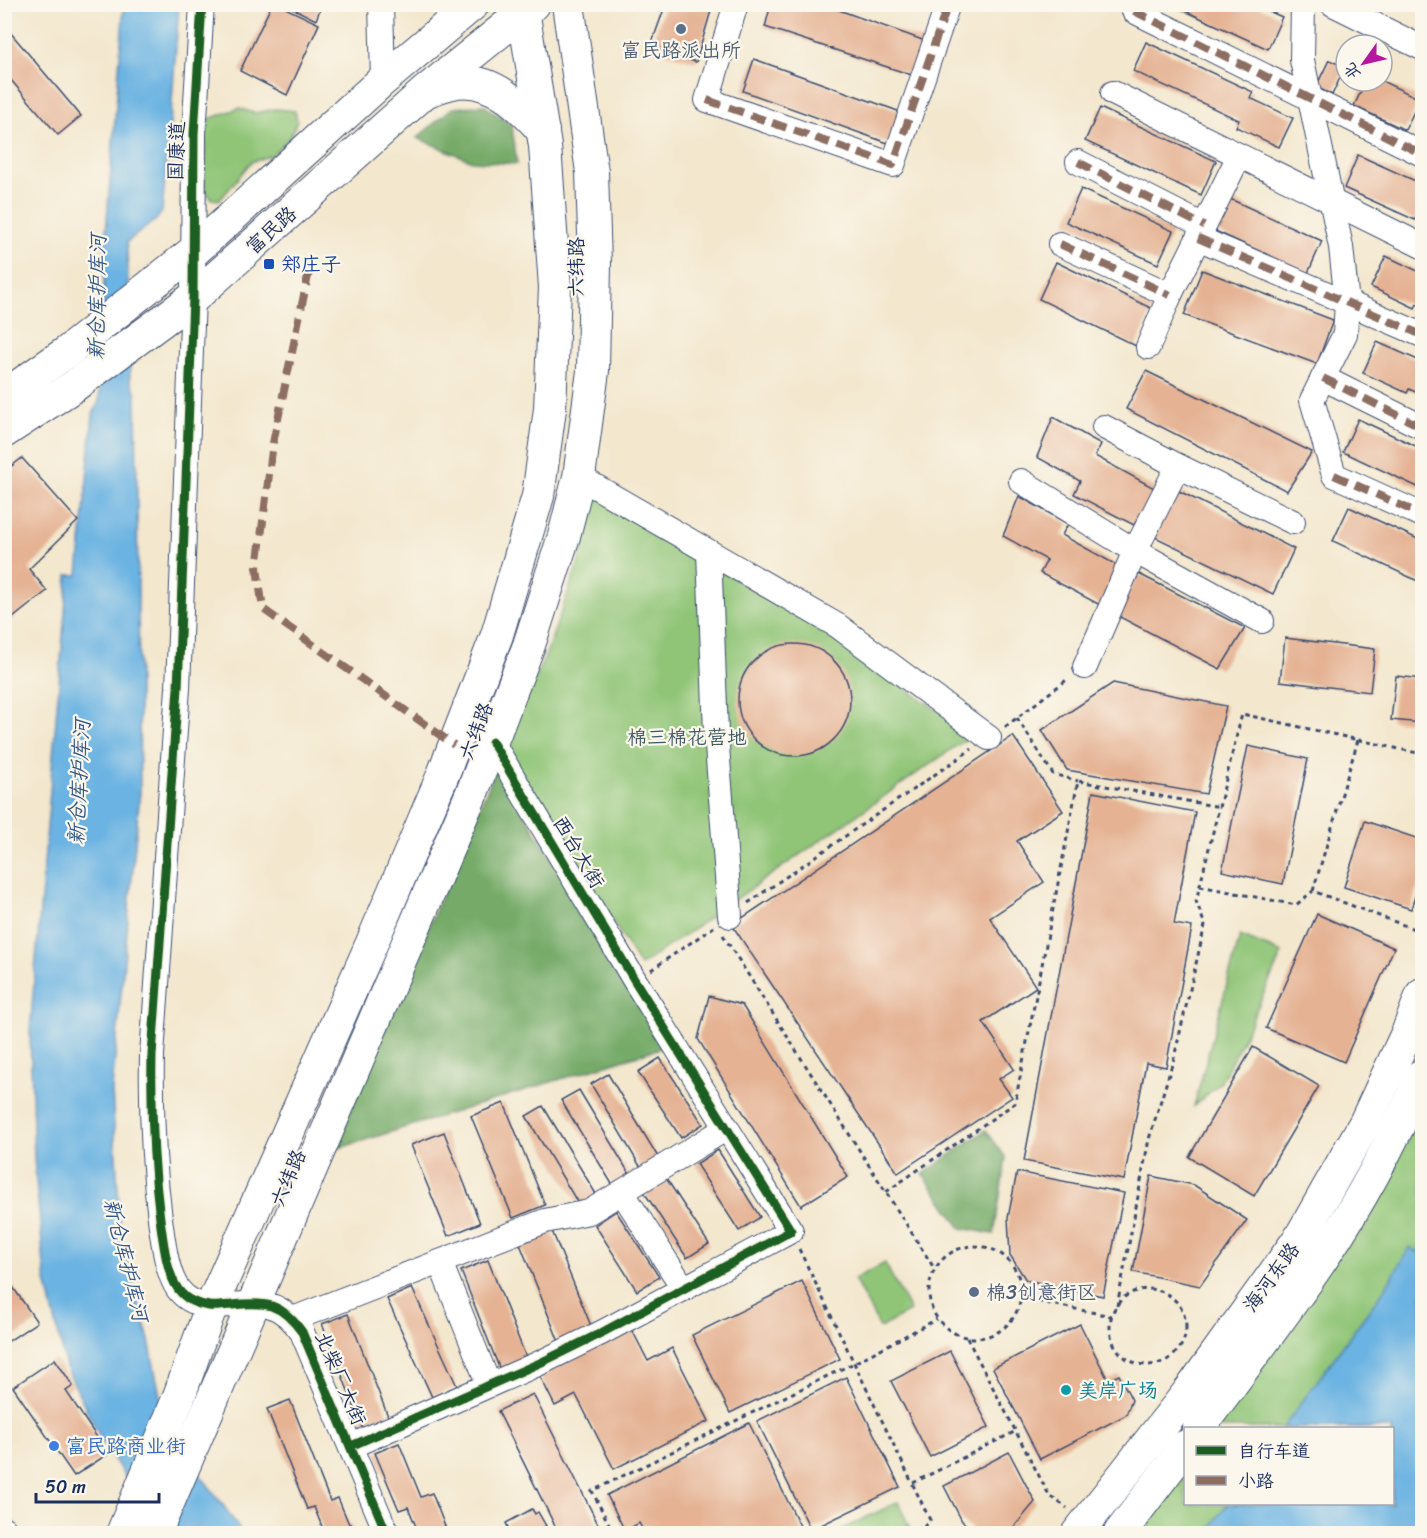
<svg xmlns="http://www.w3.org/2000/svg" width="1427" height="1538" font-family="Sriracha,'LXGW WenKai TC',sans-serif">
  <rect width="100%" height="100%" fill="#fbf7ec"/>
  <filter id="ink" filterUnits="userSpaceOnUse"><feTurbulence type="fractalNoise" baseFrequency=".0167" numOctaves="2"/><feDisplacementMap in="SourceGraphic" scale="12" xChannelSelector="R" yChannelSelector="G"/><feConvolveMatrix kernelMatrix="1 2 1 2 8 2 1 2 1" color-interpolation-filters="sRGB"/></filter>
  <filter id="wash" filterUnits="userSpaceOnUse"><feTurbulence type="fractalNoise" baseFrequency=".008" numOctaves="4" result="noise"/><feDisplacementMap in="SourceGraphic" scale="24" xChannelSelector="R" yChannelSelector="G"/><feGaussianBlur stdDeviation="1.35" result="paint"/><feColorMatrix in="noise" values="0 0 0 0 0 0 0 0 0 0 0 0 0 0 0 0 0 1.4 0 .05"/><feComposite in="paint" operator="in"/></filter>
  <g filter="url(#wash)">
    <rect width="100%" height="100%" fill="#f3e7cd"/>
    <g fill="#90c577" stroke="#567a6a" stroke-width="1.5">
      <path d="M239,108L254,113L276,109L295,111L297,121L290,137L272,155L251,162L220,200L212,199L204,190L206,120Z"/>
      <path d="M596,495L827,633L972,735L640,966L504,744L545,657L579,562Z"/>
      <path d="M1240,936L1282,953L1245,1035L1221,1082L1194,1106Z"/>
      <path d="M1422,1109V1533L1141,1534L1185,1472L1186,1504H1392V1428H1215Z"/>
      <path d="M885,1263L910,1311L880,1328L854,1279Z"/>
      <path d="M898,1502L910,1528L905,1533H834Z"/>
    </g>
    <g fill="#74aa68" stroke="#486c63" stroke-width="1.5">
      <path d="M484,105L512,126L517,164L472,161L417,138L452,108Z"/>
      <path d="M497,767L664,1047L333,1150Z"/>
      <path d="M986,1130L1006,1158L994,1234L961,1228L923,1174Z"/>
    </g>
    <g fill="#6bb3e2" stroke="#4371a0" stroke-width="1.5">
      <path d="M124,5H179L172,101L162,212L156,220L127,242L130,380L136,393L140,792L112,1090L121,1239L149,1340L167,1432L221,1502L242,1533H160L99,1435L66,1367L45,1276L34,1159L30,1031L68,575H78L93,414L99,401L106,231Z"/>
      <path d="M1422,1244V1533H1206L1228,1504H1392V1428H1283L1386,1287L1410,1247L1417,1252Z"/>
    </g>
    <g id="blocks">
      <g fill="#e5b394">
        <path d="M272,4H277L319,24L287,95L240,71Z"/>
        <path d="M284,4H322L316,20Z"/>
        <path d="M653,4H713L696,62L650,48L664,9Z"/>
        <path d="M771,4H822L931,43L921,78L765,27Z"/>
        <path d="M1172,5H1255L1282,17L1268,49Z"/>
        <path d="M4,25L81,116L58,135L4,72Z"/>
        <path d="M1146,42L1253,92L1250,98L1293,118L1279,147L1236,127L1239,120L1133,71Z"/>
        <path d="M754,59L909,115L896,146L743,91Z"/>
        <path d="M1329,60L1345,67L1332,95L1316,87Z"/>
        <path d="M1366,81H1382L1420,99L1405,130L1354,106Z"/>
        <path d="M1100,108L1216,161L1201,195L1085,141Z"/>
        <path d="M1358,155L1422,184V203L1415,220L1344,188Z"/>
        <path d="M1081,189L1173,231L1158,264L1066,222Z"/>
        <path d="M1228,198L1322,241L1308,273L1213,230Z"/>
        <path d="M1386,256L1422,273V307L1417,304L1415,308L1371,287Z"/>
        <path d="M1056,262L1153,309L1136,346L1039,299Z"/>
        <path d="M1202,270L1333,320L1317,364L1184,315Z"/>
        <path d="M1377,342L1420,361L1422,356V395L1409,389L1407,393L1363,373Z"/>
        <path d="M1146,371L1312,452L1287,491L1126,409Z"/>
        <path d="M1053,417L1101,444L1095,456L1156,489L1134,525L1074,494L1080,481L1037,457Z"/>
        <path d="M1358,419L1422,449V489L1343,452Z"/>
        <path d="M22,458L78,521L29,569L47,591L9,621L4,616V472Z"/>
        <path d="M1179,491L1294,549L1273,594L1153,536Z"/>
        <path d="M1019,496L1068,524L1062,535L1122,568L1100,605L1040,573L1047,560L1003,536Z"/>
        <path d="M1349,507L1422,541V583L1333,541Z"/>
        <path d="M1139,574L1245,628L1220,669L1116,615Z"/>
        <path d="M1285,638L1375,649L1370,692L1280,681Z"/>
        <circle cx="794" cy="700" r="56"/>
        <path d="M1396,676L1422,679V723L1391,720Z"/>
        <path d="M1113,683L1226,706L1206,794L1067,770L1042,730Z"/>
        <path d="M1013,736L1063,811L1017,841L1044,882L990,918L1036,987L983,1022L1014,1069L999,1079L1012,1097L898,1173L732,925Z"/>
        <path d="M1248,746L1308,759L1283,884L1222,871Z"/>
        <path d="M1093,792L1195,812L1174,924L1192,927L1166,1067L1146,1063L1124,1180L1024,1161Z"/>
        <path d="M1365,821L1422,840V874L1411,909L1344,887Z"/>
        <path d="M1317,914L1394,948L1344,1062L1266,1028Z"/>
        <path d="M709,996L742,1005L848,1177L801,1206L698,1039Z"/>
        <path d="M1253,1047L1319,1086L1254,1196L1189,1157Z"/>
        <path d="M660,1058L703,1124L681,1138L638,1072Z"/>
        <path d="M608,1074L661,1162L644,1173L591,1084Z"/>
        <path d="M579,1090L632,1178L615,1189L561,1100Z"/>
        <path d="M504,1103L545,1205L513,1218L471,1116Z"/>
        <path d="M543,1106L596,1194L579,1205L526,1116Z"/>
        <path d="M444,1132L480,1223L448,1236L411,1145Z"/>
        <path d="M718,1150L760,1217L739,1231L696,1164Z"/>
        <path d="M1017,1172L1124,1193L1103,1296L1026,1280L1010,1255L1008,1218Z"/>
        <path d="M1151,1176L1194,1185L1247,1220L1200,1286L1133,1272Z"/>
        <path d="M666,1178L709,1244L687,1258L644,1192Z"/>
        <path d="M616,1211L659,1277L637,1291L595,1225Z"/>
        <path d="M552,1231L594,1333L561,1347L520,1244Z"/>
        <path d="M488,1260L527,1360L500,1370L461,1271Z"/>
        <path d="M4,1274L37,1322L4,1344Z"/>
        <path d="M802,1281L840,1359L730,1413L692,1335Z"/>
        <path d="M412,1288L457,1386L432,1397L387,1299Z"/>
        <path d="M348,1314L391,1424L365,1434L322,1324Z"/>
        <path d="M1080,1324L1108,1380L1119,1375L1132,1400L1126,1415L1040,1459L993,1368Z"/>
        <path d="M632,1330L648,1361L672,1348L709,1421L614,1469L576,1395L555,1406L540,1376Z"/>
        <path d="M950,1351L989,1427L930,1457L891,1381Z"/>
        <path d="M55,1359L73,1386L66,1391L108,1454L74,1476L13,1387Z"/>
        <path d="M846,1377L900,1487L811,1530L757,1421Z"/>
        <path d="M533,1394L603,1534H559L498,1411Z"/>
        <path d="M290,1400L330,1501L338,1498L349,1524H351L355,1534H325L314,1507L307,1509L267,1409Z"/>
        <path d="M749,1423L804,1534H645L639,1523L625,1531L607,1495Z"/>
        <path d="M399,1443L421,1497L432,1493L448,1534H419L408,1507L399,1510L375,1453Z"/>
        <path d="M1009,1452L1035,1502L1008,1534H977L962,1521L944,1486Z"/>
        <path d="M532,1509L535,1514L538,1512L546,1526L542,1528L545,1534H511L506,1523Z"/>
      </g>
    </g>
  </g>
  <g filter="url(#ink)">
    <use href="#blocks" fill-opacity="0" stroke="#3b4b6f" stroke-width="1.5"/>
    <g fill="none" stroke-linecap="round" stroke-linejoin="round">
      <g stroke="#3b4b6f" stroke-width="26">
        <g id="minor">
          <path d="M202,4L194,134L193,298L178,688L152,1055C151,1110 153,1164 160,1219C163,1239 166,1272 178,1289C186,1300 196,1304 209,1306C216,1307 224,1305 232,1305C266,1301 281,1303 302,1332L387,1534"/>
          <path d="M381,4L383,80"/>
          <path d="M736,4L707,100L893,165L948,4"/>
          <path d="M1303,4L1302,60L1341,247L1347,303L1345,334L1312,400L1334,475L1422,515"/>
          <path d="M1333,4L1422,48"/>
          <path d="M1134,11L1422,154"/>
          <path d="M1113,93L1422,246"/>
          <path d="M1078,162L1204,226"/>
          <path d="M1198,238L1422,335"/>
          <path d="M1060,244L1170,295"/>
          <path d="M1148,347L1170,295L1239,156"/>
          <path d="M1323,378L1422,427"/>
          <path d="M1104,427L1178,466"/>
          <path d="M579,477L838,626L989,738"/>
          <path d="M1021,481L1135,551L1262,621"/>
          <path d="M709,552L716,733L730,916"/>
          <path d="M1085,667L1135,551L1178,466L1293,522"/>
          <path d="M622,1192L684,1289"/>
          <path d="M440,1262L489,1385"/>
          <path d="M293,1319L545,1221L589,1212L727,1128"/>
          <path d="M351,1446L542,1362L603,1332L791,1231L635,981L492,742"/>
          <path d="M4,1529L8,1534"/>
        </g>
      </g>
      <g stroke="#3b4b6f" stroke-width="34">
        <g id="major">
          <path d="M430,90C438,87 448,83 457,82C492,77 522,107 543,131"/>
          <path d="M4,396L67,352L194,251L383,80L473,4"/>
          <path d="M4,432L74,386L193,298L426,91L534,4"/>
          <path d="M1199,1428C1240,1372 1283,1317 1322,1259C1361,1201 1394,1139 1422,1075"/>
          <path d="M122,1534L178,1399L211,1307L371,945L442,777L497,635L538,496L550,409L555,287L545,146L522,4"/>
          <path d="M155,1534L473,790L529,645L564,536L579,477L593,371L595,264L592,172L568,4"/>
          <path d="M1077,1534L1191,1389L1301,1236L1365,1123L1408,1031L1422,994"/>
          <path d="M1119,1534L1186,1446"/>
        </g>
      </g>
      <g stroke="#3b4b6f" stroke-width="3" stroke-dasharray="4.5 4.5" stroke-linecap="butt">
        <path d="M1017,718L1053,774L1078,781"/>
        <path d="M1005,727L1069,678"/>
        <path d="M1358,740L1313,891L1422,932"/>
        <path d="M1200,886L1296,905L1313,891"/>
        <path d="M748,903L972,749"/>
        <path d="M723,935L934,1268"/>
        <path d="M651,970L715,926"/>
        <path d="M886,1192L1015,1103L1078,781L1220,807"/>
        <circle cx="975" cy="1292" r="46"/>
        <path d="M799,1249L930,1520L918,1534"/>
        <circle cx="1148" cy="1327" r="38"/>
        <path d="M1020,1298L1111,1316"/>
        <path d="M1117,1306L1149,1139L1174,1058L1205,925L1196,901L1242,714L1422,754"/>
        <path d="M967,1338L1049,1495L1067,1508"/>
        <path d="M913,1483L1016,1431"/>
        <path d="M614,1534L592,1491L854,1363L937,1319"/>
      </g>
      <use href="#minor" stroke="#fff" stroke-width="24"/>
      <use href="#major" stroke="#fff" stroke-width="32"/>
      <g stroke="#8d6e63" stroke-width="8" stroke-dasharray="15 8" stroke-linecap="butt">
        <path d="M1134,11L1422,154"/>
        <path d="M707,100L893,165L948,4"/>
        <path d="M1078,162L1204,226"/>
        <path d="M1198,238L1422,335"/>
        <path d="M1060,244L1170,295"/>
        <path d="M309,271L273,443L257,568L263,609L454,745"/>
        <path d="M1323,378L1422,427"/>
        <path d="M1334,475L1422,515"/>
      </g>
      <g stroke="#fbf7ec" stroke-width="13">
        <g id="cycleway">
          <path d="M202,4L194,134L193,298L178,688L152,1055C151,1110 153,1164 160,1219C163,1239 166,1272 178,1289C186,1300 196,1304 209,1306C216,1307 224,1305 232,1305C266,1301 281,1303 302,1332L387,1534"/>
          <path d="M351,1446L542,1362L603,1332L791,1231L635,981L492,742"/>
        </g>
      </g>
      <use href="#cycleway" stroke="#1b5e20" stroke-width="9"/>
    </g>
  </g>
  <g fill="#5c6f8a" stroke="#fbf7ec" stroke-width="2">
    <circle cx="681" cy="29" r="6"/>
    <circle cx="974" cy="1292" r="6"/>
  </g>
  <rect fill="#1a4fb4" stroke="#fbf7ec" stroke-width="2" x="263" y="258" width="12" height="12" rx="3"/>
  <circle fill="#0f9aa8" stroke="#fbf7ec" stroke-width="2" cx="1066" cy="1390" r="6"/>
  <circle fill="#3f7fe0" stroke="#fbf7ec" stroke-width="2" cx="54" cy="1446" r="6"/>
  <g text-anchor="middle" stroke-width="4.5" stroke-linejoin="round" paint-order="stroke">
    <g font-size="20" fill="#4e5e75" stroke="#fbf7ec">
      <text x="681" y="57">富民路派出所</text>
      <text x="986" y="1299" text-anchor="start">棉3创意街区</text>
    </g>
    <g font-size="20" fill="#1b2f5e" stroke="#fbf7ec">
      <text transform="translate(176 151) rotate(-88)" y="7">国康道</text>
      <text transform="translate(271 230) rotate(-42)" y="7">富民路</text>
      <text transform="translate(576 267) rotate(-90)" y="7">六纬路</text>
      <text transform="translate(476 731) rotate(-69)" y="7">六纬路</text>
      <text transform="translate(579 852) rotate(59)" y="7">西台大街</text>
      <text transform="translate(288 1178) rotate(-67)" y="7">六纬路</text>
      <text transform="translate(1271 1277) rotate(-54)" y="7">海河东路</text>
      <text transform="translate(341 1378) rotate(67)" y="7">北柴厂大街</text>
    </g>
    <g font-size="20" fill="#164399" stroke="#fbf7ec" text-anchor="start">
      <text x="281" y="271">郑庄子</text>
    </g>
    <g font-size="20" fill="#3e5c66" stroke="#fbf7ec">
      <text x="687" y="744">棉三棉花营地</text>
    </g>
    <g font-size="20" fill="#0d838f" stroke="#fbf7ec" text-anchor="start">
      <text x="1078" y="1397">美岸广场</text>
    </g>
    <g font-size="20" fill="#366cbe" stroke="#fbf7ec" text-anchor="start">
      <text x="66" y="1453">富民路商业街</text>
    </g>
    <g font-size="21" font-style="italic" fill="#335786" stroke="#fbf7ec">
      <text transform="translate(97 297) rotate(-89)" y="7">新仓库护库河</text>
      <text transform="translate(79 782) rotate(-87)" y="7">新仓库护库河</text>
      <text transform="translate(126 1260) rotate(76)" y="7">新仓库护库河</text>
    </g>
  </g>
  <rect width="1427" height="1538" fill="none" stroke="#fbf7ec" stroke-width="24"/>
  <rect x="1184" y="1427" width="210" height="78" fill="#fbf7ec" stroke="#a1a7b3" stroke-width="1.5"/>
  <rect x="1196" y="1446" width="30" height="9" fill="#1b5e20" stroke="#a1a7b3" stroke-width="1.5"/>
  <text x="1238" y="1457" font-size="18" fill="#1b2f5e">自行车道</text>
  <rect x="1196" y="1476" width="30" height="9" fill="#8d6e63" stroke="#a1a7b3" stroke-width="1.5"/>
  <text x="1238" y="1487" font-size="18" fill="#1b2f5e">小路</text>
  <g transform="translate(1364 63) rotate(236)"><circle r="28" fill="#fbf7ec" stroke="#a1a7b3" stroke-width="1.5"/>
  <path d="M0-4.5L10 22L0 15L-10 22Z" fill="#b5179e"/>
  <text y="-9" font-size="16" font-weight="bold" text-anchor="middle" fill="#1b2f5e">北</text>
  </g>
  <path d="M36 1493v9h123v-9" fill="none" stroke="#1b2f5e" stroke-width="3"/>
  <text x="45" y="1493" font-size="18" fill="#1b2f5e" stroke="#fbf7ec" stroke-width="4.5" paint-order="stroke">50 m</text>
</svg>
